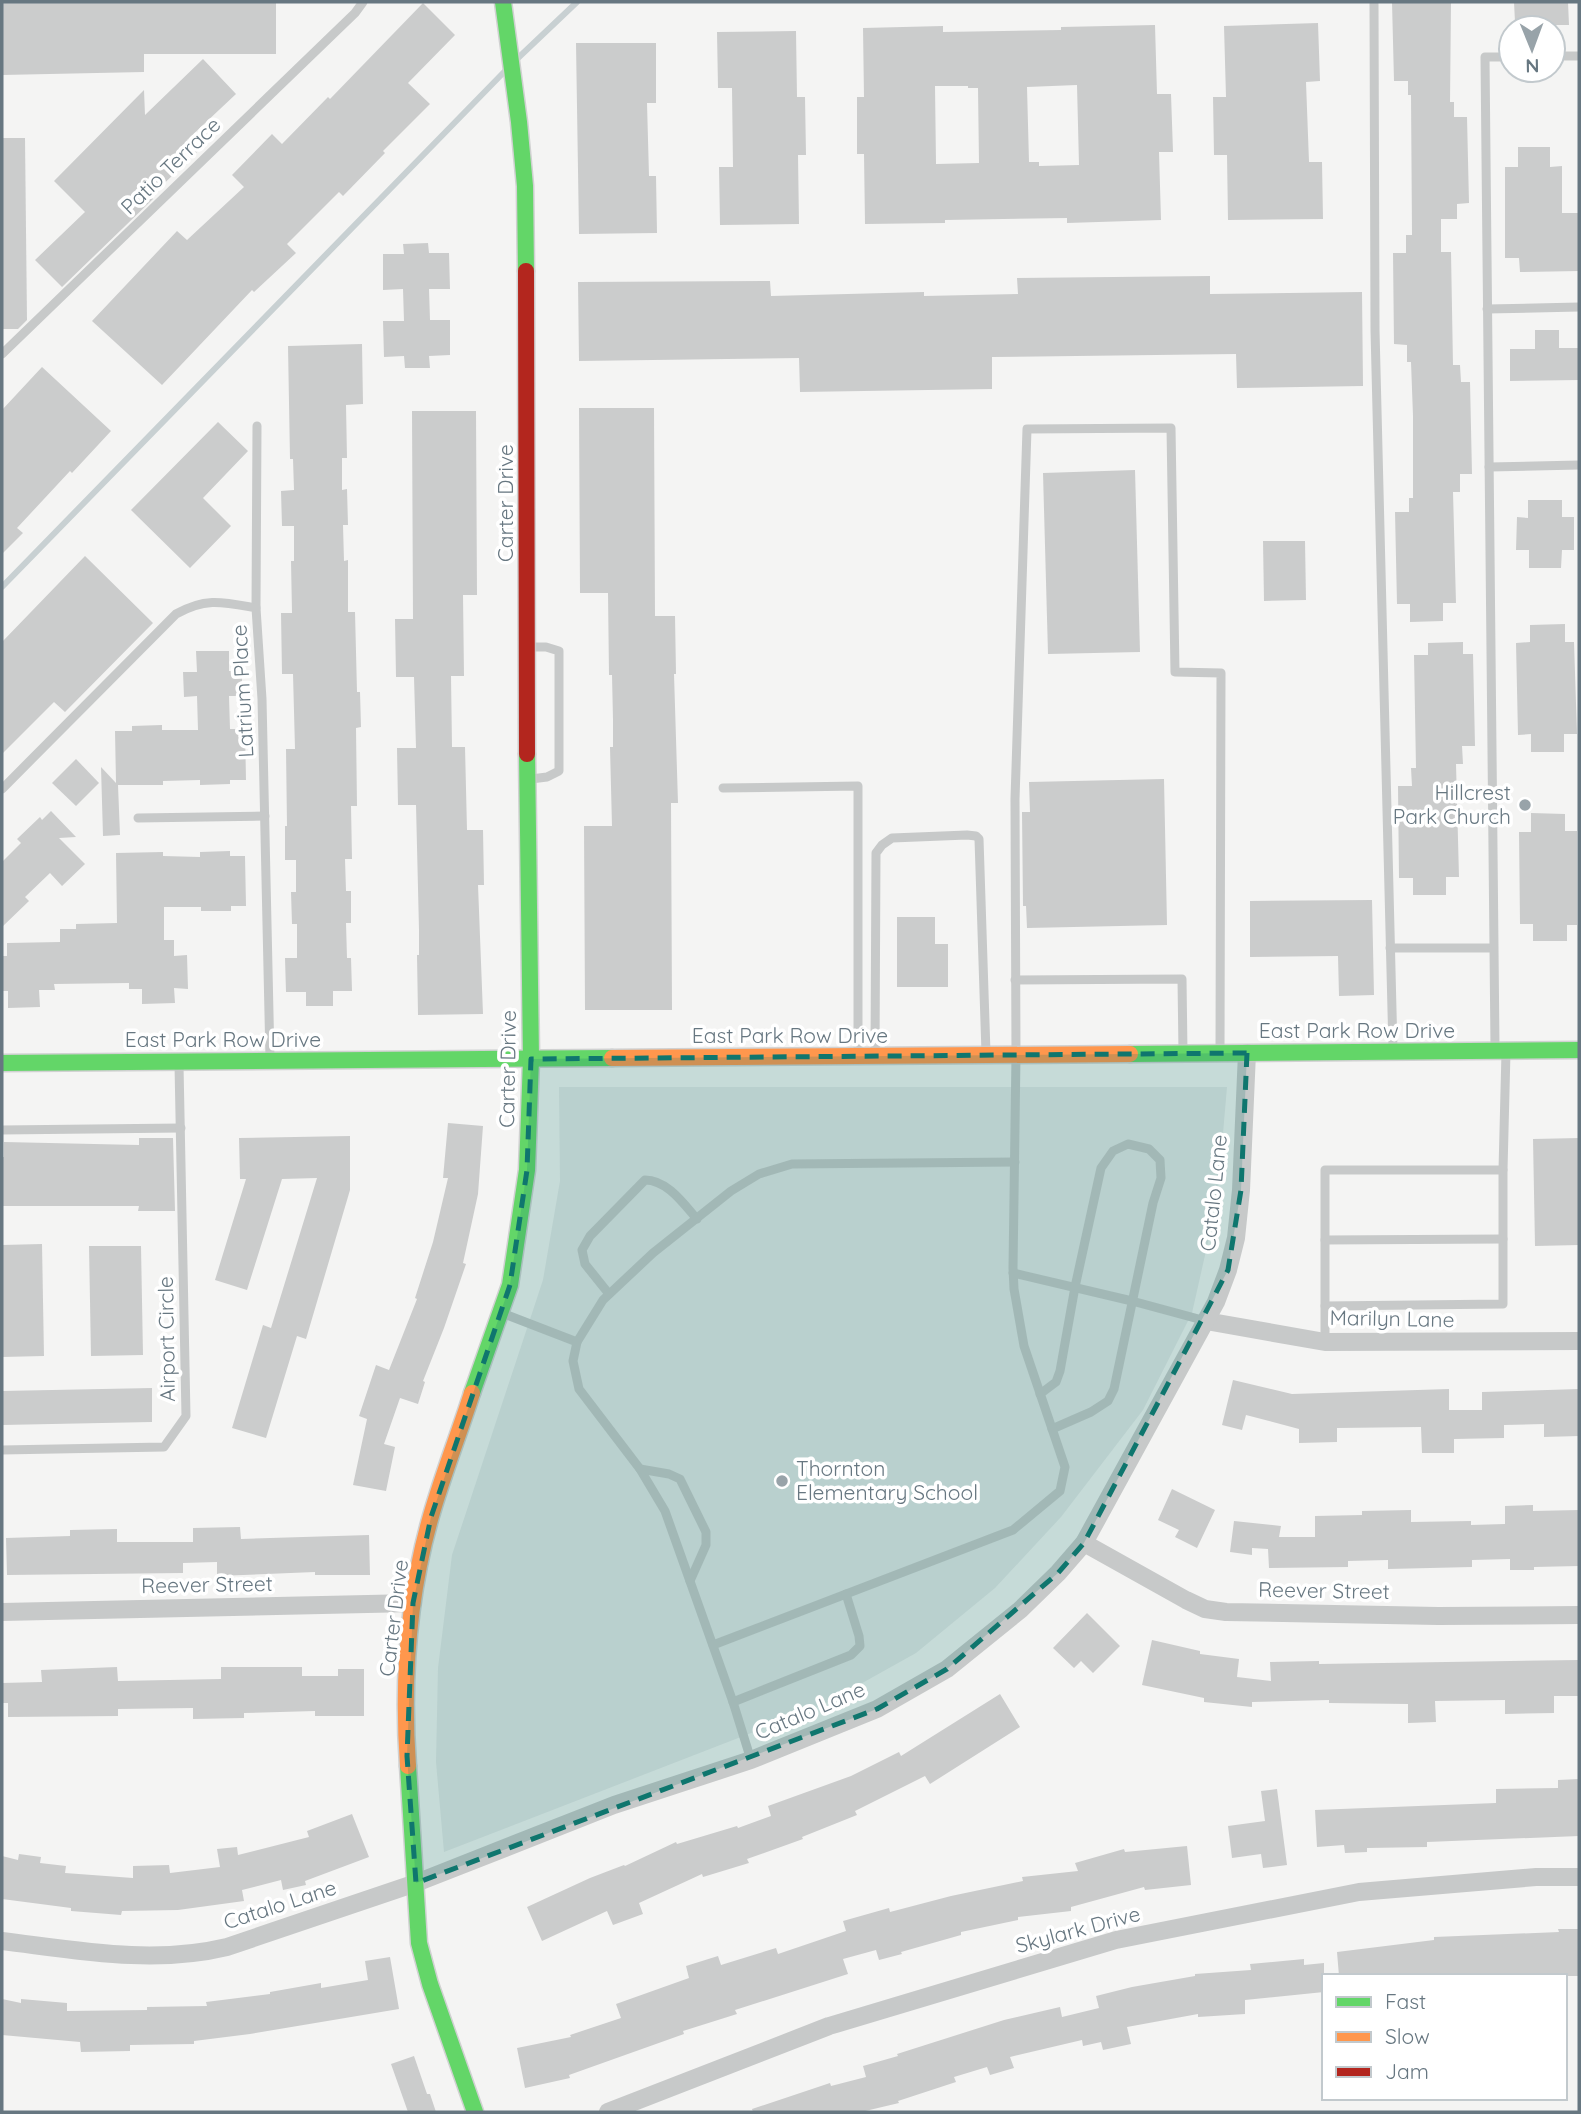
<svg xmlns="http://www.w3.org/2000/svg" width="1581" height="2114" font-family="Quicksand,sans-serif">
  <rect width="100%" height="100%" fill="#f4f4f3"/>
  <path fill="#e4e6e6" d="M559,1087H1227L1217,1202L1192,1313L1143,1410L1061,1517L995,1588L916,1653L821,1706L444,1852L436,1762L438,1668L452,1555L543,1280L560,1181Z"/>
  <g fill="none" stroke-linecap="round" stroke-linejoin="round">
    <g stroke="#c8d0d2" stroke-width="6">
      <path d="M518,58L577,2"/>
      <path d="M2,587L505,71"/>
    </g>
  </g>
  <g fill="#cbcccc" fill-rule="evenodd">
    <path d="M2,2H276V54H144V72L2,75Z"/>
    <path d="M1392,2H1451L1450,102H1454V117H1467L1469,203L1457,204V219H1441V252H1451L1453,365H1460L1461,382H1470L1472,474H1460V492H1453L1456,603H1443V621L1410,622V604H1397L1395,512H1409V498H1413V416L1411,362H1407V345L1394,344L1393,253H1406V235H1412L1411,95H1408V81H1394Z"/>
    <path d="M1514,2H1568L1569,25H1553V28H1527L1526,21L1515,22Z"/>
    <path d="M423,3L455,35L408,83L430,104L383,151L385,153L343,196L339,192L287,244L296,253L254,292L252,290L162,385L92,321L177,231L187,240L244,187L232,175L272,134L282,144L328,97L330,99Z"/>
    <path d="M1318,23L1320,81L1306,82L1309,162H1322L1323,219L1228,220L1227,155H1214L1213,97H1226L1224,26Z"/>
    <path d="M1155,25L1157,94H1171L1173,152H1159L1161,220L1067,223V218L945,220V223L865,224L864,154H857V97H864L863,28L943,26V32L1061,30V27ZM1077,85L1079,165L1039,166V162H1029L1027,87ZM935,86H968V88H978L979,163L936,164Z"/>
    <path d="M796,31L797,97H805L806,155H798L799,224L720,225L719,167H733L732,88H718L717,32Z"/>
    <path d="M576,43H656V103H647L649,176H656L657,233L579,234Z"/>
    <path d="M203,59L236,94L187,140L198,151L151,196L153,199L62,287L35,260L85,212L54,181L144,90L145,115Z"/>
    <path d="M2,138H25L27,320L18,329H2Z"/>
    <path d="M1518,147H1550V167L1562,166V213H1579V271L1520,272L1519,258H1505V167H1518Z"/>
    <path d="M428,243L429,253H449L450,289H429L430,320H450V355L429,356L430,368H405L404,356L384,357L383,321H404L403,289L383,290V254H404L403,244Z"/>
    <path d="M1210,276V294L1362,292L1363,386L1237,388L1236,354L992,357V389L800,392L799,358L579,361L578,282L770,281L771,296L924,292V296L1018,294L1017,278Z"/>
    <path d="M1535,330H1559V348H1579V380L1510,381V349H1535Z"/>
    <path d="M362,344L363,404L346,405L347,458H342V490L347,489L348,525H343L344,561L348,560V612H355L357,692H360L361,727L356,728L357,806H351L352,859H345L346,891H351V923H346L347,958H351L352,991H333V1006H306V992H286L285,958H297V924H292L291,892H296V860H285V826H287L286,749H295L293,674H282L281,613H292L291,561H294V526H282L281,491L294,490L293,459H290L288,346Z"/>
    <path d="M42,367L111,431L72,473L70,471L17,528L23,533L2,554V410Z"/>
    <path d="M579,408H654L655,616H675L676,674H674L678,803H671L672,1010H585L584,826H612L610,747H613V720L612,675H609L608,593H580Z"/>
    <path d="M412,411H476L477,595H463L464,676H451L452,747H465L467,830H483L484,885H478L483,1014L418,1015L417,955H419V930L416,805H398L397,748H416L414,677H396L395,619H413Z"/>
    <path d="M218,422L248,451L203,498L231,526L190,568L131,510Z"/>
    <path d="M1135,470L1140,652L1048,654L1043,473Z"/>
    <path d="M1528,500H1562V517H1574V550H1562L1561,568H1529V550H1516L1517,517L1528,518Z"/>
    <path d="M1263,541H1305L1306,600L1264,601Z"/>
    <path d="M85,556L153,623L65,712L54,702L2,754V642Z"/>
    <path d="M1565,624V642H1574L1577,734H1564V752H1531V734L1518,735L1516,643L1530,642V625Z"/>
    <path d="M1463,642V654H1473L1475,746H1462L1463,764H1456L1459,877H1446V895H1413V878H1399L1398,786H1412L1411,768H1416L1414,655H1428V643Z"/>
    <path d="M196,651H229V671H242V696H229L230,729H245L246,780H230V784L200,785V780L163,781V785H118L120,835L103,836L101,767L116,783L115,731H132V726L162,725V730H198L197,696L184,697L183,672H197Z"/>
    <path d="M76,759L99,783L76,806L52,783Z"/>
    <path d="M1164,779L1167,925L1027,928L1026,906H1023L1022,812H1030L1029,782Z"/>
    <path d="M51,811L76,837L59,838L85,864L62,886L50,873L25,897L29,901L2,927V862L21,843L17,839L40,817L42,820Z"/>
    <path d="M1531,813L1565,814V831H1577V925H1567V941H1533V924H1520L1519,832H1531Z"/>
    <path d="M230,851V856H245L246,906H231V911H201V907H164V940H174V956L187,955L188,989L174,988L175,1003L142,1004V989H129V983L54,984L55,990H39L40,1007L8,1008V991H2V956H7V943L60,942V929H76V924L117,923L116,853L163,852V856L200,857V852Z"/>
    <path d="M1372,900L1374,995L1339,996L1338,956L1250,957V901Z"/>
    <path d="M897,917H935V944H948V987H897Z"/>
    <path d="M448,1123L483,1126L478,1194L463,1263L466,1264L444,1328L423,1381L425,1382L418,1404L400,1398L384,1444L395,1447L386,1491L353,1485L367,1419L359,1416L376,1365L389,1370L417,1299L415,1298L433,1242L448,1178H443Z"/>
    <path d="M350,1136V1190L306,1339L297,1336L266,1438L232,1428L263,1325L271,1328L317,1178L282,1179L247,1290L215,1280L246,1179H240L239,1138Z"/>
    <path d="M139,1138H173L175,1211H138L139,1206H3L2,1157H4V1142L139,1145Z"/>
    <path d="M1579,1138V1245L1535,1246L1533,1139Z"/>
    <path d="M42,1244L44,1356L2,1357V1245Z"/>
    <path d="M89,1246H141L143,1355L91,1356Z"/>
    <path d="M1233,1380L1292,1394L1449,1389V1410H1482V1392L1579,1389V1436L1544,1437V1424L1504,1425V1438L1454,1439V1453H1422L1421,1427L1337,1428V1442L1299,1443V1429L1246,1415L1242,1430L1222,1425Z"/>
    <path d="M152,1388V1422L2,1425V1391Z"/>
    <path d="M1172,1489L1215,1510L1197,1548L1175,1537L1179,1530L1158,1520Z"/>
    <path d="M1533,1505V1511L1579,1510V1566L1534,1567V1570H1510V1559L1472,1560V1567L1388,1569V1560L1348,1561V1567L1269,1568L1268,1549L1252,1548V1555L1230,1552L1234,1521L1281,1526L1279,1537H1315V1516L1362,1515V1511L1411,1510V1522L1471,1521V1525L1505,1524V1506Z"/>
    <path d="M240,1527L241,1539L369,1535L370,1575H315V1572L217,1576V1562L183,1563V1573L7,1575L6,1538L70,1536V1530L117,1529V1542H193V1528Z"/>
    <path d="M1087,1613L1120,1646L1093,1673L1081,1661L1074,1668L1053,1648Z"/>
    <path d="M1152,1640L1200,1651V1654L1239,1659L1237,1677L1271,1681L1270,1662L1319,1661V1664L1579,1660V1696H1554V1713L1505,1714V1700L1435,1701L1436,1722L1408,1723V1704L1329,1703V1700L1252,1702V1707L1204,1702V1698L1142,1685Z"/>
    <path d="M117,1667L118,1681L221,1679V1667H302V1676H338V1669H364V1716H315V1711L244,1713V1718L193,1719V1708L118,1709V1716L8,1717V1703H2V1683L42,1682L41,1670Z"/>
    <path d="M1000,1694L1020,1727L930,1784L925,1776L855,1811L857,1815L802,1837L803,1839L747,1859L749,1863L703,1877L702,1874L639,1903L643,1914L613,1925L607,1911L542,1941L527,1907L590,1878L624,1865L625,1866L676,1842L677,1844L737,1826L738,1828L771,1816L768,1806L851,1776L899,1752L901,1756Z"/>
    <path d="M1579,1779V1836L1427,1842V1847L1367,1848V1852L1345,1853L1344,1845L1317,1847L1315,1810L1496,1803V1789L1558,1788V1780Z"/>
    <path d="M1277,1789L1287,1865L1263,1868L1261,1854L1232,1858L1228,1826L1265,1821L1261,1791Z"/>
    <path d="M352,1814L369,1857L305,1881L306,1885L283,1890L281,1880L242,1890L244,1901L178,1910L122,1911L121,1915L71,1911V1908L2,1899V1856L18,1860L19,1854L41,1857L40,1863L66,1866L65,1873L133,1878V1866L169,1865L170,1873L220,1867L217,1849L237,1847L238,1855L309,1837L307,1831Z"/>
    <path d="M1187,1846L1191,1885L1145,1890L1144,1887L1071,1907V1911L1018,1917V1920L961,1932V1935L901,1952L902,1954L879,1960L876,1950L843,1959L848,1974L735,2010L737,2014L683,2031L684,2034L569,2075L570,2078L525,2088L517,2048L571,2037L570,2035L621,2018L616,2004L689,1978L686,1966L718,1956L721,1965L776,1948L778,1954L846,1931L843,1921L889,1908L890,1912L951,1896L1023,1881L1022,1877L1078,1871L1075,1863L1124,1849L1125,1852Z"/>
    <path d="M1558,1929H1579V1976H1559V1974L1339,1976L1337,1952L1434,1940V1937L1559,1932Z"/>
    <path d="M390,1957L399,2009L250,2034L194,2041V2044L130,2045V2051L81,2052L80,2042L2,2035V1999L21,2003V1999L67,2003V2011L147,2010V2007L207,2006L206,2002L270,1994V1992L321,1983V1988L368,1980L365,1961Z"/>
    <path d="M1304,1959V1965L1324,1963V1992L1245,2000V2014L1198,2017V2014L1127,2027L1131,2044L1103,2050L1101,2042L1083,2046L1082,2040L1010,2057L1014,2068L990,2075L987,2067L954,2077L956,2082L898,2101L899,2103L861,2112H753L752,2109L830,2083L831,2086L866,2077L863,2066L898,2056L897,2054L1004,2020L1060,2007L1062,2017L1099,2008L1096,1996L1132,1987L1195,1976V1974L1251,1970L1250,1964Z"/>
    <path d="M414,2056L427,2094H430L436,2112H408L391,2064Z"/>
  </g>
  <g fill="none" stroke-linecap="round" stroke-linejoin="round">
    <g stroke="#d0d1d1" stroke-width="19">
      <g id="fast">
        <path d="M503,2L519,122L525,186L526,271"/>
        <path d="M1130,1054L1579,1050"/>
        <path d="M2,1063L612,1058"/>
        <path d="M472,1393L510,1285L527,1170L531,1059L527,754"/>
        <path d="M408,1766L419,1943L430,1984L475,2112"/>
      </g>
    </g>
    <g stroke="#d0d1d1" stroke-width="19">
      <g id="slow">
        <path d="M612,1058L1130,1054"/>
        <path d="M408,1766C402,1682 408,1596 431,1516C443,1474 459,1434 472,1393"/>
      </g>
    </g>
    <g stroke="#d0d1d1" stroke-width="19">
      <path id="jam" d="M526,271L527,754"/>
    </g>
    <g stroke="#c7c9c9" stroke-width="9">
      <path d="M1374,2L1375,330L1393,1050"/>
      <path d="M1553,56H1579"/>
      <path d="M1487,309L1579,307"/>
      <path d="M2,354L355,13L363,2"/>
      <path d="M1489,467L1579,465"/>
      <path d="M256,608L257,426"/>
      <path d="M527,647H546L559,651V771L547,777L531,779"/>
      <path d="M723,788L858,786V1054"/>
      <path d="M2,789L176,614C206,597 223,602 256,608L262,699L270,1059"/>
      <path d="M138,818L265,816"/>
      <path d="M1390,948H1493"/>
      <path d="M1015,980L1182,979L1183,1052"/>
      <path d="M1495,1047L1485,57H1511"/>
      <path d="M875,1053L876,853L882,845L892,838L967,835L976,836L979,839L986,1053"/>
      <path d="M2,1130L181,1128"/>
      <path d="M1325,1240L1503,1239"/>
      <path d="M1013,1273L1132,1301L1206,1321"/>
      <path d="M609,1294L585,1264L582,1250L590,1236L645,1180C667,1180 683,1203 697,1219"/>
      <path d="M1325,1306L1503,1304V1170"/>
      <path d="M502,1313L577,1342L573,1361L579,1389L640,1469L665,1511L733,1702L751,1760"/>
      <path d="M577,1342L603,1300L653,1253L731,1191L759,1174L792,1164L1015,1162"/>
      <path d="M1325,1342V1170H1503L1506,1052"/>
      <path d="M1040,1394L1056,1382L1060,1371L1075,1287L1101,1168L1113,1151L1128,1144L1149,1149L1160,1160L1161,1178L1153,1203L1114,1389L1108,1401L1091,1412L1052,1429"/>
      <path d="M2,1450L164,1447L186,1416L179,1065"/>
      <path d="M640,1469L669,1474L680,1479L706,1532V1545L690,1581"/>
      <path d="M713,1645L1013,1530L1060,1491L1065,1467L1024,1346L1014,1289L1013,1268L1016,1055L1015,799L1027,429L1171,428L1175,672L1221,673L1220,1051"/>
      <path d="M733,1702L851,1655L860,1646L859,1636L846,1594"/>
    </g>
    <g stroke="#c7c9c9" stroke-width="18">
      <path d="M1206,1321L1325,1342L1579,1341"/>
      <path d="M1084,1543L1186,1600L1205,1609L1226,1612L1438,1616L1579,1615"/>
      <path d="M2,1612L413,1603"/>
      <path d="M2,1941C76,1950 153,1965 227,1947L416,1883L614,1805L751,1760L877,1709L947,1669L1020,1610L1058,1573L1084,1543L1216,1302L1228,1270L1236,1238L1241,1190L1247,1053"/>
      <path d="M608,2112L829,2026L1116,1940L1359,1892L1536,1877H1579"/>
    </g>
    <use href="#fast" stroke="#63d668" stroke-width="16"/>
    <use href="#slow" stroke="#ff974d" stroke-width="16"/>
    <use href="#jam" stroke="#b3261e" stroke-width="16"/>
  </g>
  <path fill="#0f766e" fill-opacity="0.2" stroke="#0f766e" stroke-width="5" stroke-dasharray="14 9" stroke-linejoin="round" d="M1247,1053L1241,1190L1228,1270L1084,1543L1058,1573L947,1669L877,1709L416,1883L407,1756L413,1603L431,1517L510,1285L527,1170L531,1059Z"/>
  <g fill="#98a3a9" stroke="#fff" stroke-width="2.5">
    <circle cx="1525" cy="805" r="7"/>
    <circle cx="782" cy="1481" r="7"/>
  </g>
  <g text-anchor="middle" stroke-width="7" stroke-linejoin="round" paint-order="stroke">
    <g font-size="21" fill="#677781" stroke="#fff">
      <text transform="translate(171 166) rotate(-44)" y="7">Patio Terrace</text>
      <text transform="translate(506 503) rotate(-90)" y="7">Carter Drive</text>
      <text transform="translate(243 691) rotate(-93)" y="7">Latrium Place</text>
      <text x="1357" y="1038">East Park Row Drive</text>
      <text x="790" y="1043">East Park Row Drive</text>
      <text x="223" y="1047">East Park Row Drive</text>
      <text transform="translate(508 1069) rotate(-89)" y="7">Carter Drive</text>
      <text transform="translate(1214 1193) rotate(-84)" y="7">Catalo Lane</text>
      <text transform="translate(1392 1319) rotate(1)" y="7">Marilyn Lane</text>
      <text transform="translate(167 1339) rotate(-91)" y="7">Airport Circle</text>
      <text transform="translate(207 1585) rotate(-1)" y="7">Reever Street</text>
      <text transform="translate(1324 1591) rotate(1)" y="7">Reever Street</text>
      <text transform="translate(394 1618) rotate(-83)" y="7">Carter Drive</text>
      <text transform="translate(810 1711) rotate(-23)" y="7">Catalo Lane</text>
      <text transform="translate(280 1905) rotate(-18)" y="7">Catalo Lane</text>
      <text transform="translate(1078 1930) rotate(-15)" y="7">Skylark Drive</text>
    </g>
    <g font-size="21" fill="#677781" stroke="#fff" text-anchor="end">
      <text x="1511" y="800">Hillcrest<tspan x="1511" dy="24">Park Church</tspan></text>
      <text x="796" y="1476" text-anchor="start">Thornton<tspan x="796" dy="24">Elementary School</tspan></text>
    </g>
  </g>
  <rect width="1581" height="2114" fill="none" stroke="#677781" stroke-width="7"/>
  <rect x="1322" y="1974" width="245" height="126" fill="#ffffff" stroke="#c2c9cd" stroke-width="2"/>
  <rect x="1336" y="1997" width="35" height="10" fill="#63d668" stroke="#c2c9cd" stroke-width="2"/>
  <text x="1385" y="2009" font-size="21" fill="#677781">Fast</text>
  <rect x="1336" y="2032" width="35" height="10" fill="#ff974d" stroke="#c2c9cd" stroke-width="2"/>
  <text x="1385" y="2044" font-size="21" fill="#677781">Slow</text>
  <rect x="1336" y="2067" width="35" height="10" fill="#b3261e" stroke="#c2c9cd" stroke-width="2"/>
  <text x="1385" y="2079" font-size="21" fill="#677781">Jam</text>
  <g transform="translate(1532 49) rotate(179)"><circle r="33" fill="#ffffff" stroke="#c2c9cd" stroke-width="2"/>
  <path d="M0-5L12 26L0 18L-12 26Z" fill="#98a3a9"/>
  <text y="-10" font-size="19" font-weight="bold" text-anchor="middle" fill="#677781">N</text>
  </g>
</svg>
